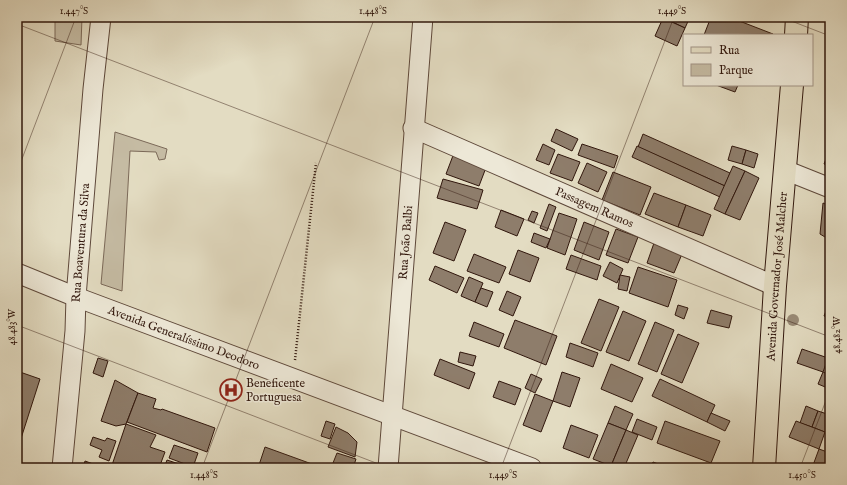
<svg xmlns="http://www.w3.org/2000/svg" width="847" height="485" font-family="'IM FELL English',serif">
  <rect width="100%" height="100%" fill="#e3dcc2"/>
  <filter id="stains"><feTurbulence type="fractalNoise" baseFrequency=".005" numOctaves="4"/><feColorMatrix values="0 0 0 0 .2 0 0 0 0 .09 0 0 0 0 .02 0 0 0 .5 -.17"/></filter>
  <radialGradient id="worn" r=".72"><stop offset=".6" stop-color="#630" stop-opacity="0"/><stop offset="1" stop-color="#630" stop-opacity=".3"/></radialGradient>
  <g fill="#c5bba3" stroke="#7b6958">
    <path d="M55,17H82L81,45L55,41Z"/>
    <path d="M115,132L167,149L165,159L159,160L156,152L130,151L122,291L101,284Z"/>
  </g>
  <g fill="#8e7d6b" stroke="#31170d">
    <path d="M662,17H690L685,28Z"/>
    <path d="M711,17H729L773,34L704,35Z"/>
    <path d="M663,18L685,28L677,46L655,36Z"/>
    <path d="M716,85H738L735,92Z"/>
    <path d="M556,129L578,139L572,151L551,141Z"/>
    <path d="M643,134L730,173L725,186L638,147Z"/>
    <path d="M543,144L555,150L549,165L536,160Z"/>
    <path d="M582,144L618,156L614,168L578,155Z"/>
    <path d="M637,146L725,186L720,197L632,157Z"/>
    <path d="M732,146L746,150L742,164L728,160Z"/>
    <path d="M830,149V166L824,164Z"/>
    <path d="M746,150L758,154L754,168L742,164Z"/>
    <path d="M454,153L487,165L479,186L446,174Z"/>
    <path d="M558,154L580,162L572,181L550,173Z"/>
    <path d="M587,163L607,172L598,192L578,183Z"/>
    <path d="M733,166L745,171L725,214L714,209Z"/>
    <path d="M745,171L759,178L740,220L725,214Z"/>
    <path d="M613,172L651,187L640,215L602,200Z"/>
    <path d="M443,179L483,190L477,209L437,198Z"/>
    <path d="M654,193L686,205L678,227L645,214Z"/>
    <path d="M823,203L830,206V240L820,234Z"/>
    <path d="M549,204L556,207L547,231L540,228Z"/>
    <path d="M686,205L711,215L703,236L678,227Z"/>
    <path d="M501,210L524,219L517,236L495,227Z"/>
    <path d="M532,211L538,213L534,223L528,220Z"/>
    <path d="M559,213L577,219L565,255L547,248Z"/>
    <path d="M445,222L466,230L454,261L433,253Z"/>
    <path d="M584,222L609,232L599,260L574,250Z"/>
    <path d="M616,229L638,237L628,263L606,255Z"/>
    <path d="M534,233L550,239L546,248L531,242Z"/>
    <path d="M654,243L682,254L674,273L647,263Z"/>
    <path d="M518,250L539,258L530,282L509,274Z"/>
    <path d="M474,254L506,267L499,283L467,271Z"/>
    <path d="M571,255L601,266L597,280L566,269Z"/>
    <path d="M610,262L623,269L617,283L603,276Z"/>
    <path d="M435,266L464,278L457,293L429,280Z"/>
    <path d="M638,267L677,280L668,307L629,293Z"/>
    <path d="M620,275L630,277L627,291L618,289Z"/>
    <path d="M469,277L483,283L475,302L461,296Z"/>
    <path d="M481,288L493,292L487,307L475,302Z"/>
    <path d="M507,291L521,297L513,316L499,310Z"/>
    <path d="M599,299L619,307L601,351L581,343Z"/>
    <path d="M830,301V318L824,316Z"/>
    <path d="M678,305L688,308L684,319L675,315Z"/>
    <path d="M711,310L732,316L729,328L707,323Z"/>
    <path d="M623,311L646,321L629,361L606,352Z"/>
    <path d="M515,320L557,336L546,365L504,348Z"/>
    <path d="M474,322L504,334L499,347L469,336Z"/>
    <path d="M655,322L674,330L657,372L638,364Z"/>
    <path d="M678,334L699,343L682,383L661,374Z"/>
    <path d="M570,343L598,353L593,367L566,357Z"/>
    <path d="M802,349L828,358L823,372L797,363Z"/>
    <path d="M460,352L476,356L473,366L458,362Z"/>
    <path d="M98,358L108,361L103,377L93,373Z"/>
    <path d="M440,359L475,373L469,389L434,375Z"/>
    <path d="M611,364L643,378L632,402L601,389Z"/>
    <path d="M17,371L40,379L17,451Z"/>
    <path d="M562,372L580,378L570,407L553,401Z"/>
    <path d="M823,372L830,375V389L818,384Z"/>
    <path d="M531,374L542,379L535,393L525,388Z"/>
    <path d="M660,379L715,405L707,422L652,396Z"/>
    <path d="M115,380L138,393L126,424L116,426L101,421Z"/>
    <path d="M499,381L521,389L515,405L493,397Z"/>
    <path d="M138,393L156,399L153,408L161,410L162,409L215,428L207,452L127,422Z"/>
    <path d="M535,394L553,401L541,432L523,425Z"/>
    <path d="M615,406L633,414L626,430L608,423Z"/>
    <path d="M806,406L818,411L812,427L800,423Z"/>
    <path d="M818,411L830,415V434L812,427Z"/>
    <path d="M711,413L730,421L725,431L707,422Z"/>
    <path d="M637,419L657,427L652,440L632,432Z"/>
    <path d="M326,421L335,424L330,439L321,436Z"/>
    <path d="M665,421L720,441L711,463L657,443Z"/>
    <path d="M796,421L825,432L819,449L789,437Z"/>
    <path d="M608,423L626,430L611,466L593,459Z"/>
    <path d="M126,424L156,435L150,447L165,452L159,468H111Z"/>
    <path d="M571,425L598,435L589,458L563,448Z"/>
    <path d="M336,427L348,433L357,442L355,457L328,447Z"/>
    <path d="M626,430L638,435L624,468H615L611,466Z"/>
    <path d="M93,437L105,441L107,438L116,441L109,461L99,457L102,450L90,445Z"/>
    <path d="M174,445L198,453L193,467L169,458Z"/>
    <path d="M265,447L323,468H258Z"/>
    <path d="M819,449L830,453V468H812Z"/>
    <path d="M337,453L356,459L353,468H349L333,463Z"/>
    <path d="M167,460L191,468H164Z"/>
    <path d="M85,461L104,468H83Z"/>
    <path d="M653,462L669,468H650Z"/>
  </g>
  <g fill="none" stroke-linecap="round" stroke-linejoin="round">
    <g stroke="#5e483a" stroke-width="21">
      <g id="minor">
        <path id="s1" d="M413,128L775,286"/>
        <path d="M785,170L830,188"/>
        <path id="s2" d="M17,273L76,297L532,468"/>
        <path id="s3" d="M62,468L75,331L76,297L93,89L101,17"/>
        <path id="s4" d="M388,468L423,17"/>
      </g>
    </g>
    <g stroke="#31170d" stroke-width="24">
      <g id="major">
        <path d="M796,35L797,17"/>
        <path id="s5" d="M764,468L775,286L792,85"/>
      </g>
    </g>
    <path stroke="#31170d" stroke-width="2.5" stroke-dasharray="1 2" stroke-linecap="butt" d="M295,360L316,163"/>
    <use href="#minor" stroke="#ede8d7" stroke-width="19"/>
    <use href="#major" stroke="#e3dcc2" stroke-width="22"/>
  </g>
  <circle fill="#998b77" cx="793" cy="320" r="6"/>
  <path fill="none" stroke="#31170d" stroke-width="1" stroke-opacity="0.45" d="M781,17L830,36M17,24L830,337M17,172L76,17M17,325L389,468M202,468L375,17M501,468L674,17M800,468L830,390"/>
  <defs>
    <g id="hospital-ring" transform="scale(1.15)"><circle r="9.5" fill="#ede8d7" stroke="#8f2418" stroke-width="1.5"/><path d="M-5-5h3v3.5h4V-5h3V5h-3V1.5h-4V5h-3Z" fill="#8f2418"/></g>
  </defs>
  <g fill-rule="evenodd">
    <use href="#hospital-ring" x="231" y="390"/>
  </g>
  <g text-anchor="middle" stroke-width="3" stroke-linejoin="round" paint-order="stroke">
    <g font-size="12" fill="#31170d" stroke="#ede8d7">
      <text dy="4" stroke="none"><textPath href="#s1" startOffset="198">Passagem Ramos</textPath></text>
      <text dy="4" stroke="none"><textPath href="#s3" startOffset="226">Rua Boaventura da Silva</textPath></text>
      <text dy="4" stroke="none"><textPath href="#s4" startOffset="226">Rua João Balbi</textPath></text>
      <text dy="4" stroke="none"><textPath href="#s5" startOffset="192">Avenida Governador José Malcher</textPath></text>
      <text dy="4" stroke="none"><textPath href="#s2" startOffset="179">Avenida Generalíssimo Deodoro</textPath></text>
    </g>
    <g font-size="12" fill="#31170d" stroke="#ede8d7" text-anchor="start">
      <text x="246" y="387">Beneficente<tspan x="246" dy="14">Portuguesa</tspan></text>
    </g>
  </g>
  <rect width="847" height="485" fill="none" stroke="#e3dcc2" stroke-width="44"/>
  <rect x="683" y="34" width="130" height="52" fill="#ede8d7" stroke="#a29486"/>
  <rect x="691" y="47" width="20" height="6" fill="#e3dcc2" stroke="#a29486"/>
  <text x="719" y="54" font-size="12" fill="#31170d">Rua</text>
  <rect x="691" y="64" width="20" height="12" fill="#c5bba3" stroke="#a29486"/>
  <text x="719" y="74" font-size="12" fill="#31170d">Parque</text>
  <rect x="22" y="22" width="803" height="441" fill="none" stroke="#31170d" stroke-width="1.5"/>
  <g font-size="10" text-anchor="middle" fill="#31170d">
    <text x="74" y="14">1.447°S</text>
    <text x="373" y="14">1.448°S</text>
    <text x="672" y="14">1.449°S</text>
    <text transform="translate(11 327) rotate(-90)" y="4">48.483°W</text>
    <text transform="translate(836 335) rotate(-90)" y="4">48.482°W</text>
    <text x="204" y="478">1.448°S</text>
    <text x="503" y="478">1.449°S</text>
    <text x="802" y="478">1.450°S</text>
  </g>
  <rect width="100%" height="100%" filter="url(#stains)"/>
  <rect width="100%" height="100%" fill="url(#worn)"/>
</svg>
